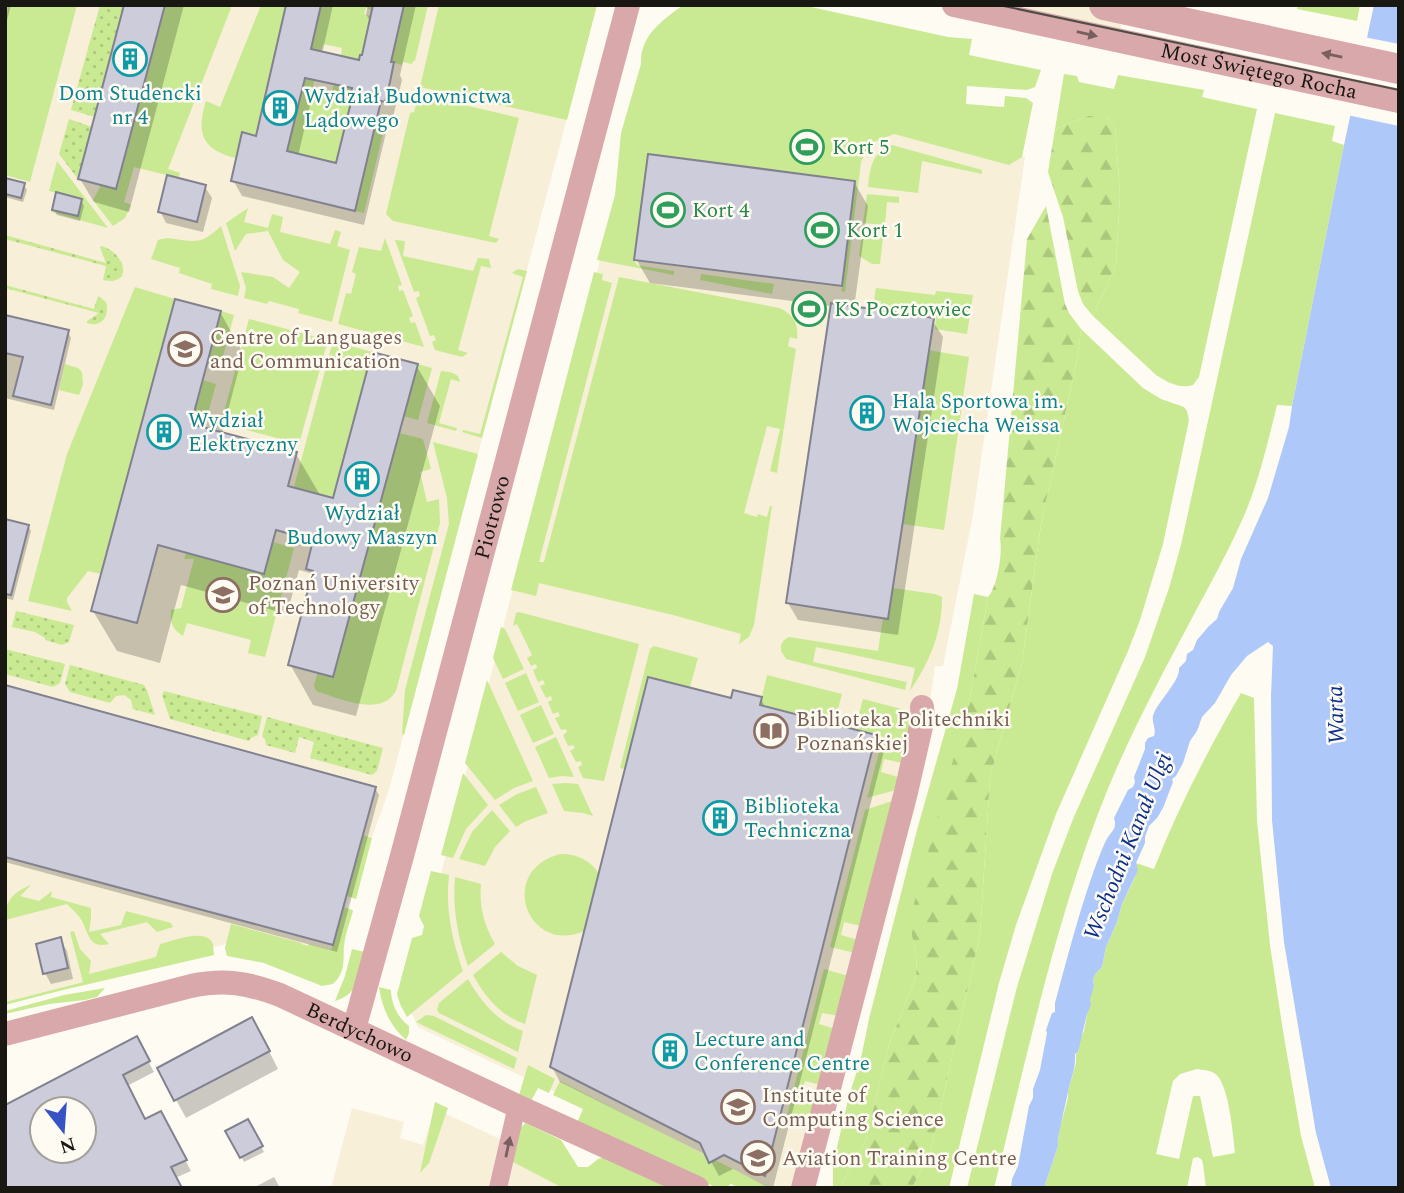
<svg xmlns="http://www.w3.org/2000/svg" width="1404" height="1193" font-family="Spectral,serif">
  <defs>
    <pattern id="forest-firs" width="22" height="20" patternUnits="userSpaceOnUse" patternTransform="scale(1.75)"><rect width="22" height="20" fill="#c9ea92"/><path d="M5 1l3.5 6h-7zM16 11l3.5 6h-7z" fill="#acc87d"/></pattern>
    <pattern id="park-dots" width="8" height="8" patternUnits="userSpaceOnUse" patternTransform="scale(1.75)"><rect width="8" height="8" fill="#c9ea92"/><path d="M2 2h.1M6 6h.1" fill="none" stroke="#acc87d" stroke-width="1.8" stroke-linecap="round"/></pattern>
  </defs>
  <rect width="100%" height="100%" fill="#fefbf2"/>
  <g fill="#f7efd8">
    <path d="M5,5H597L389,790L333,945L326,972L226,944L5,1002Z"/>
    <path d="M980,5H1077L1123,15L1119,36Z"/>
    <path d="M653,66L1025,157L973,515L943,666H935L915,808L803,1188H757L418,1027L408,1006L428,932L450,835L547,455Z"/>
    <path d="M352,1108L404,1122L400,1138L423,1145L435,1109L607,1188H331Z"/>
  </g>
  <g fill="#c9ea92" fill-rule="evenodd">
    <path d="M9,5H77L30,182L5,175V20Z"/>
    <path d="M165,5H228L231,8L168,169L180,173L179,178L134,167L124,202L131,205L125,218L113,226L93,200L101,185L117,189Z"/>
    <path d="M261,5H286L256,135L242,133L236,158C202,150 196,133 206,101L220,107Z"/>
    <path d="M321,5H373L372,10L366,8L364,14L371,16L362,55H360L359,60L341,56L342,48L323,44L321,51L311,49Z"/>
    <path d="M404,5H428L415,61H413L412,64L403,62L402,65L391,62Z"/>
    <path d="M439,5H597L567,120L420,87Z"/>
    <path d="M683,5H802L948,37L972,39L969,55L1041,70L1035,87L1027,90L967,86L966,104L1004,107L1005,96L1026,98L1033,103L1022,157L1009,165L894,134L874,142L868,147L861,162L845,292L841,291L842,286L855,181L649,154L634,260L637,265L642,266L674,271V275L597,260L615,195L621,133L641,64C640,35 662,21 683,5Z"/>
    <path d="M1298,5H1360L1357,21L1297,9Z"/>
    <path d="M1064,74L1077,76L1079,82L1114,89L1118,75L1204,90L1202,97L1257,109L1199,377L1193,385C1179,389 1167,382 1156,375L1093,316L1116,265L1120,194L1115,127L1105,116H1088L1055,129Z"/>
    <path d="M305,78L314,80L313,87L332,91L334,84L352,88L351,93L353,94L336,163L287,151Z"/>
    <path d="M419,94L519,118L489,236L499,239L496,243L393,221L386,214L410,113L414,112Z"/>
    <path d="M1275,113L1335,126L1332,141L1344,145L1292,406L1277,405C1268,441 1260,477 1246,511C1230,549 1210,584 1191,620C1162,674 1133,729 1109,786C1056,915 1028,1053 994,1188H967L1017,987L1052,874L1073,819L1145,657L1169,588L1181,545Z"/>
    <path d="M378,115L387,116L364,213L355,211Z"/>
    <path d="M892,145L982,170V174L922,161L918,193L868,187C870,168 872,152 892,145Z"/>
    <path d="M57,161L108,228L51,212L52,210L78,216L82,199L49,191Z"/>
    <path d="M867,194L899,197V203L887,202L885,225L863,223Z"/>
    <path d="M248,208L244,222L268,228L272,214L283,217L280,232L330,244L335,230L341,232L337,246L350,250L332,322L298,313L299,309L269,301L267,304L244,298L246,288L241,272L273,277L289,288L300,272L283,260L268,231L246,234L235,251L226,223Z"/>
    <path d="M221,226L240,286L238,296L211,289L212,284L179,273L180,268L151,259L158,240C165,238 169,238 175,239C198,243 204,242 221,226Z"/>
    <path d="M862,234L883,237L880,264H872L859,256Z"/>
    <path d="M385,238L402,285L398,286L399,291L403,290L413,316L409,318L411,323L415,322L424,347L338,324L346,293L351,294L356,274L352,272L359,247L381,251Z"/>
    <path d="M395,240L405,241L403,256L473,271L478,258L489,259L491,268L481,266L458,350L468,353L462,357L435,350L432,342L436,340L434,335L430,336L416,298L420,296L419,291L414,292Z"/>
    <path d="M518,269L527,271L482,438L462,432L463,430L480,434L523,277L512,273Z"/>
    <path d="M594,272L603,274L602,280L612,283L539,562H544L619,277L779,308C793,314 799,324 797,339L790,337L788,346L796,349L777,473L770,471L780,429L767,426L744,513L757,517L758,514L767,517L770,506H772L754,625L749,637L739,644L741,634L673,615L539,583L536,596L511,590Z"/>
    <path d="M701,274L774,284L772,294L700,280Z"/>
    <path d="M135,287L175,299L101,574L88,571L67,598V602L72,611L28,601L67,454Z"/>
    <path d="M876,288L935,295L936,291L973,295L967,334L935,329L936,316L880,308L881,301L874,300Z"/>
    <path d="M221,311L234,315L220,368L206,364Z"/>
    <path d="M249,319L328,340L299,444L221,423Z"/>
    <path d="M1081,329L1143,388L1161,399L1184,407L1187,411L1189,420L1163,544L1140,620L1128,651L1056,814L1016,925L999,983L949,1188H912L931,1150L980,935L990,777L1022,663L1041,524L1078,355Z"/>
    <path d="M333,341L372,352L326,524L317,494L294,487Z"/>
    <path d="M928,350L969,357L944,530L903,524Z"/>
    <path d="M65,364L78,368L82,372L83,384L79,395L59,390Z"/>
    <path d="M418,364L432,368L418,420L403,416Z"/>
    <path d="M441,371C449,372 459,372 460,382L451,379L439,423L457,428L456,431L427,423Z"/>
    <path d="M202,380L216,384L188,487L174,484Z"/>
    <path d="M399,433L423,439L431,469L420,472L427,502L439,499L440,523L396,691C380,718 340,698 318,692L315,689L314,685L318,672L333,676Z"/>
    <path d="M433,442L478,454L404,735L402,734L405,690L449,524L447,498Z"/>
    <path d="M273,542L294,548L265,657L248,653L251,640L187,623L183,636C172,629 170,622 171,610L181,608L194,559H184L186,553L264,574Z"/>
    <path d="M893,588L935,594L942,597C942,633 930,661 910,691L915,668L816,647L813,662L907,682L905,690L786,659L781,651V645L784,640L789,637L878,651L883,618H888Z"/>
    <path d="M974,594L988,597L970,698L912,935L917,956L916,976L889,1045L865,1143L850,1166L841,1188H833V1164L849,1096L861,1058L869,1019L917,830L957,689Z"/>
    <path d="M519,612L639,644L604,781L583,778L578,767L582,765L581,761L576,762L570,751L575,748L573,745L568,746L563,735L567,732L566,729L561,730L555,718L560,716L558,712L553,714L548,702L552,700L551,696L546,698L540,686L545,684L543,680L538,682L533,670L537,668L536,664L531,666L527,658L532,655L517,624L513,626L516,613Z"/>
    <path d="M501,627L505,629L524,669L503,679L493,658Z"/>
    <path d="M654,646L698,658L690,687L648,677L625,769L620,768L650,649Z"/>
    <path d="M526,673L539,702L518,711L505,683Z"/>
    <path d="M767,675L842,694L834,724L760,705Z"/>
    <path d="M487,680L533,781L514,788L495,800L465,763Z"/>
    <path d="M1241,693L1254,698L1257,821L1270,945L1283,1031L1301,1136L1315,1188H1206L1203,1164L1202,1160L1198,1157L1193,1158L1187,1188H1044L1058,1146V1140L1060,1127L1068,1098V1091L1076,1063V1054L1078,1052L1079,1041L1084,1031L1091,992L1094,986L1093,979L1096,973L1102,967L1106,947L1117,922L1122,904L1135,877L1136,863L1154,869C1178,808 1208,750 1241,693ZM1197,1069C1202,1070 1209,1070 1214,1073C1229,1081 1233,1136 1235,1153L1213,1157L1200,1096H1193L1179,1159L1156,1154L1173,1081L1180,1074Z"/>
    <path d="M863,699L913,712L902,763L884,759L881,772L898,777L899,789L867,798L883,737L855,729Z"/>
    <path d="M541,705L554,734L533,743L520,715Z"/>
    <path d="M556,737L574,777L562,776L549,778L535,747Z"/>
    <path d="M463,773L488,805L466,829L453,858L441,855Z"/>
    <path d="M565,783L578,784L593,816L583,813L564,811L552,784Z"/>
    <path d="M536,787L548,813L526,821L516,827L499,805L517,794Z"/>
    <path d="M895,800L861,926L844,922L841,935L858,940L855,953L830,947L865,810Z"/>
    <path d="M492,810L510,831L495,847L485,866L459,859L472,832Z"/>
    <path d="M363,835L372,838L356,899L347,896Z"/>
    <path d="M560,854C579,854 591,861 601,876L588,929C530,960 494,872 560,854Z"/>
    <path d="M431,871L449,875C445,908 452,940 463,971L407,1017L400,1004L397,994L412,938L422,935L424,926L419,916Z"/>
    <path d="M455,877L481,884C479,907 484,925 495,944L468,966C458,938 452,907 455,877Z"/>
    <path d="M31,885L20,896L39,901L52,891L51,897L91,908V918L89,932L121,925L126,911L171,923L173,927L157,932L147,922L100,934L109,944C89,949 89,934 82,921C79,915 72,909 67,904L5,920C5,901 13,892 31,885Z"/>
    <path d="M344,907L352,910L353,911C350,922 345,935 344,946C343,960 346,972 333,984L322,986L264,963L227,956L225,948L231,924L301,943V944L308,946L309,944L331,950Z"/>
    <path d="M74,931L80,949L91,961L89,974L156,957L160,944C173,941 206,927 213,944C213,945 214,955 214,955L63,990L5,1005V1002L83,982L70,932Z"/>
    <path d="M352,949L365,952C359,974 360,994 335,1001L345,976Z"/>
    <path d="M501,952L518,966L537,975L525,1024C501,1016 485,997 473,975Z"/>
    <path d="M824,969L849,976L839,1016L822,1013L819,1024L836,1029L821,1085L805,1081L802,1093L819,1098L813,1111L785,1124Z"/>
    <path d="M468,979C481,1002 498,1022 523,1031L518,1052L439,1013L437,1010L439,1003Z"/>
    <path d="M379,987L391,990C391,1004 398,1018 409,1026V1033L406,1040C390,1026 382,1008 379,987Z"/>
    <path d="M105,988L97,997L85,1000L49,1004L5,1014V1011L64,995Z"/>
    <path d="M426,1015L434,1016L517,1058L514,1069L416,1022Z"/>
    <path d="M528,1065L555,1079L549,1093L538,1088L531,1101L519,1095Z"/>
    <path d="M560,1081L770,1188H740L731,1184L724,1188H717L577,1123L583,1109L553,1095Z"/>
    <path d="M435,1102L448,1108L429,1163L420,1173Z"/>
    <path d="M526,1123L561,1140L578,1167H588L598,1159L604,1157L680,1188H563L513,1162L520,1128Z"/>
  </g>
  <g fill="url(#forest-firs)">
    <path d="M1088,116H1105L1115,127L1120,194L1116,265L1093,316L1083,304L1078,291L1063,217L1048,172L1055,129Z"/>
    <path d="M1046,206L1065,304L1069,313L1081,329L1078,355L1041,524L1022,663L990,777L980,935L931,1150L912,1188H841L850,1166L865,1143L889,1045L916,976L917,956L912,936V911L970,698L988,597C997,588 1003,552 1000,539L1027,239Z"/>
  </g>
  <g fill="url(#park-dots)">
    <path d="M100,5H124L95,117L71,110Z"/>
    <path d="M69,119L92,127L78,179L59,154Z"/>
    <path d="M5,235L106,263L100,247L102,246C128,255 132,287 103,280L106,266L5,239Z"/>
    <path d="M5,285L94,309L98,296L106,302C110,316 102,328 87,323V321L99,313L5,288Z"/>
    <path d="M16,611L74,625L69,642L62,645L45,640V638L35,632L12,627Z"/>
    <path d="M5,649L65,664L60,683L53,687L5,674Z"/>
    <path d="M70,665L144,685L147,690L155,715L133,709L131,700L124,695L116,696L110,703L70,692L65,684Z"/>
    <path d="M164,691L262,716L258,735L251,738L249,741L170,719L162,695Z"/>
    <path d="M267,717L383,748L377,771L372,775L310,758L314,742L299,737L295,753L266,745L265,739L262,736Z"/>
  </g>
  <path fill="#aec8f9" d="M1374,5H1399V1188H1331L1316,1133L1284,942L1272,820L1271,696L1273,646L1268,642L1247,656L1231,675L1215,703L1202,717L1197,731L1190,741L1183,763L1176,776L1172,779L1173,782L1163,808L1157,818L1149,826L1145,837V843L1136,863L1138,870L1122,904L1117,922L1106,947L1102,967L1096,973L1093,979L1094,986L1090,1000L1091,1005L1087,1014L1078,1052L1075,1054C1076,1069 1071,1078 1068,1092C1066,1102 1063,1113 1061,1124C1060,1131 1057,1138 1058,1146L1044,1188H1011L1012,1179L1018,1166L1029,1106L1033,1098V1089L1040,1070L1047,1033L1046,1030L1052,1013L1055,1012V1003C1068,955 1080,908 1097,862C1100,855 1104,843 1108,837C1113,830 1117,828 1114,818L1128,790L1133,787L1135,782L1134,777L1145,749V743L1148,738L1154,736C1157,728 1150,721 1154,713C1160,699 1180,681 1179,668L1186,661L1187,654L1193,650L1197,640L1209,626L1217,619L1219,612L1233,588L1241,559L1268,498L1289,427L1292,406L1344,145Z"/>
  <path fill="#fefbf2" d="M1364,37L1399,44V126L1347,115Z"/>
  <g fill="#0003" fill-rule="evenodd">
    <path d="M5,5H11L5,28Z"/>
    <path d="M126,5H184L129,212L94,202L80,179Z"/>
    <path d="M288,5H333L322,54L360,62L363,57L371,23L366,14L368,5H416L400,75L402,80L393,117L390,116L364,225L242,196L233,180L257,138ZM313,93L353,101L338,165L298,156Z"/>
    <path d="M5,180L24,185L27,190L23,202L5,197Z"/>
    <path d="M854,182L868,206L854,308L932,320L943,337L898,635L798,620L788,603L832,306L650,283L636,259Z"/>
    <path d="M205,187L212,198L203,232L166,223L160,211Z"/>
    <path d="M81,200L84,206L80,221L57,215L54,210Z"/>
    <path d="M220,312L243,353L222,434L296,454L320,495L334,500L416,365L440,406L356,716L313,705L290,664L313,579L310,573L299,570L287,614L181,585L160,663L117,651L93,611Z"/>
    <path d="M5,317L68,332L71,338L54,410L5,398Z"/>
    <path d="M5,520L28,526L31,531L13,600L5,598Z"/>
    <path d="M5,687L375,788L379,795L337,952L5,862Z"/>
    <path d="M761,699L766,709L875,736L884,751L773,1188H769L733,1169L719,1176L708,1156L560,1082L552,1067L732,700Z"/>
    <path d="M60,939L67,951L73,979L51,984L45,973Z"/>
    <path d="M262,1037L278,1069L186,1118L159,1069Z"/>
    <path d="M136,1039L154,1072L127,1086L145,1121L166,1124L191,1171L175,1178L5,1188V1107ZM42,1109H84V1151H42Z"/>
    <path d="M247,1121L264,1152L244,1162L228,1132Z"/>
    <path d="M274,1177L280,1188H253Z"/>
  </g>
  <g fill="#ccccdb" stroke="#81818f" stroke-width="2" fill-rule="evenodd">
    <path d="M124,5H165L116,189L78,179Z"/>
    <path d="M286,5H321L311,49L359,60L360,55H362L373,5H404L391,62H394L390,82L385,102L381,101L355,211L231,181L242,132L256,136ZM305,78L352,88L351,93L353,94L336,163L287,151Z"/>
    <path d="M648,154L855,181L842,286L634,260Z"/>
    <path d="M167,175L206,185L197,222L158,212Z"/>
    <path d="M5,178L25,183L21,198L5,194Z"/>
    <path d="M56,192L82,199L78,216L52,210Z"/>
    <path d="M175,299L221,311L191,424L297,452L288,486L333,498L372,352L418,364L333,677L288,665L313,571L306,569L313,540L276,530L264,574L158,545L137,623L91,611Z"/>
    <path d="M831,303L934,318L888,619L786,603Z"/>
    <path d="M5,315L69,330L51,405L13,396L23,357L5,353Z"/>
    <path d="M5,519L29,525L11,595L5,594Z"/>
    <path d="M648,677L731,698L733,690L762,697L760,705L876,735L765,1176L724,1155L709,1163L700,1143L550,1067Z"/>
    <path d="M5,685L376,787L333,945L5,857Z"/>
    <path d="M61,937L68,968L43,974L36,944Z"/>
    <path d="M252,1017L270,1051L174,1101L157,1068Z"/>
    <path d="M137,1036L150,1061L123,1075L145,1119L161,1111L187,1160L171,1167L182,1188H5V1105ZM42,1109H84V1151H42Z"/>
    <path d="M248,1119L263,1146L240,1158L225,1131Z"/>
  </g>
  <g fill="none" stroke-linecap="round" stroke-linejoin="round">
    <path stroke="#d8a8ab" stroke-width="18" d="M498,1188L517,1106"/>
    <g stroke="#d8a8ab" stroke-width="24">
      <path id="s1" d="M954,5L1399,101"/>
      <path id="s2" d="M354,1029L402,856L628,5"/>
      <path id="s3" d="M5,1034L191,986C225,979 248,983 280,995L517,1106L697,1188"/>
      <path d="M803,1188L906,792L923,718L922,707"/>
    </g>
    <path stroke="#d8a8ab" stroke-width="30" d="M1104,5L1399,69"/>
    <path stroke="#4f4c46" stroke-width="2" d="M999,5L1399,90"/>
  </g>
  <defs><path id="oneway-solid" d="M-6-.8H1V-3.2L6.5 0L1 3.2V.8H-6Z" transform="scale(1.75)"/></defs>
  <g fill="#78605e">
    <use href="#oneway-solid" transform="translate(1087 34) rotate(13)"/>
    <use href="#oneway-solid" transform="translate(1332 55) rotate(-168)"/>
    <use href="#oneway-solid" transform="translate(508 1147) rotate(-78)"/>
  </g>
  <defs>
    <g id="building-ring" transform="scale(1.75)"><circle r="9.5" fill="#fefbf2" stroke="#0f9aa8" stroke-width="1.5"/><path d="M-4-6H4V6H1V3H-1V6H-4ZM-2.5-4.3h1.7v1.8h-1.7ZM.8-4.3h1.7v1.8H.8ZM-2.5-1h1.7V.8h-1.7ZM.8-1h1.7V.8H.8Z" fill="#0f9aa8"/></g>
    <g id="stadium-ring" transform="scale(1.75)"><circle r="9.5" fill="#fefbf2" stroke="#2e9e5b" stroke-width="1.5"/><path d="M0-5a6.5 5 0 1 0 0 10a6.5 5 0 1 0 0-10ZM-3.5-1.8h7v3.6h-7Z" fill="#2e9e5b"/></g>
    <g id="university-ring" transform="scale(1.75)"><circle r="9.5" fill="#fefbf2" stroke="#8d6e63" stroke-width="1.5"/><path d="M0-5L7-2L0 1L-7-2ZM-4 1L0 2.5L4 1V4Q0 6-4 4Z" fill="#8d6e63"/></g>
    <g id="library-ring" transform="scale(1.75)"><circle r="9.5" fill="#fefbf2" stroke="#8d6e63" stroke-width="1.5"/><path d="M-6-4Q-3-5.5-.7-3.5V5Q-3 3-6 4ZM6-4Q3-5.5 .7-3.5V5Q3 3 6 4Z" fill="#8d6e63"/></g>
  </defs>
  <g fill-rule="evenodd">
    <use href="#building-ring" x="130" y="59"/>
    <use href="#building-ring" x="280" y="108"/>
    <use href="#stadium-ring" x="807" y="147"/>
    <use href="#stadium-ring" x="668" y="210"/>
    <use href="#stadium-ring" x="822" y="230"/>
    <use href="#stadium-ring" x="809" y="309"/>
    <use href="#university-ring" x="185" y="349"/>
    <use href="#building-ring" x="867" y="413"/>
    <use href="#building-ring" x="164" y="432"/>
    <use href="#building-ring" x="362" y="479"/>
    <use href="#university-ring" x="223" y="595"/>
    <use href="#library-ring" x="771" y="731"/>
    <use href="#building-ring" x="720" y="818"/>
    <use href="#building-ring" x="670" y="1051"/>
    <use href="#university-ring" x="738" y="1107"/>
    <use href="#university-ring" x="758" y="1158"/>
  </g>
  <g text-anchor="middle" stroke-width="5" stroke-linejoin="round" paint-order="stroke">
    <g font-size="21" fill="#191712" stroke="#fefbf2">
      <text dy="7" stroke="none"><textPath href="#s1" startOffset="312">Most Świętego Rocha</textPath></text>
      <text dy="7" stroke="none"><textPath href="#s2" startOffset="530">Piotrowo</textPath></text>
      <text dy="7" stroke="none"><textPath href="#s3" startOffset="371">Berdychowo</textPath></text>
    </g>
    <g font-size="21" fill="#0d838f" stroke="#fefbf2" text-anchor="start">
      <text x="130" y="100" text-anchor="middle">Dom Studencki<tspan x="130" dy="24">nr 4</tspan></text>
      <text x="304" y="103">Wydział Budownictwa<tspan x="304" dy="24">Lądowego</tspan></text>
      <text x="892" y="408">Hala Sportowa im.<tspan x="892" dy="24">Wojciecha Weissa</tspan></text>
      <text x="188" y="427">Wydział<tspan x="188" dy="24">Elektryczny</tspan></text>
      <text x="362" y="520" text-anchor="middle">Wydział<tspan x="362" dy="24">Budowy Maszyn</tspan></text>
      <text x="744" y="813">Biblioteka<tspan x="744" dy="24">Techniczna</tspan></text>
      <text x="694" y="1046">Lecture and<tspan x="694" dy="24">Conference Centre</tspan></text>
    </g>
    <g font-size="21" fill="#27864d" stroke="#fefbf2" text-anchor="start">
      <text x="832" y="154">Kort 5</text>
      <text x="692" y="217">Kort 4</text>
      <text x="846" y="237">Kort 1</text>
      <text x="834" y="316">KS Pocztowiec</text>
    </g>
    <g font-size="21" fill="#785e54" stroke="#fefbf2" text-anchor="start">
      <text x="210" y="344">Centre of Languages<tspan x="210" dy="24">and Communication</tspan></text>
      <text x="248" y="590">Poznań University<tspan x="248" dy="24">of Technology</tspan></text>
      <text x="796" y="726">Biblioteka Politechniki<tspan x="796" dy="24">Poznańskiej</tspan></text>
      <text x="762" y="1102">Institute of<tspan x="762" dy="24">Computing Science</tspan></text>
      <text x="782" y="1165">Aviation Training Centre</text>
    </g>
    <g font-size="23" font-style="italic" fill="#0b308b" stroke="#fefbf2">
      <text transform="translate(1335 715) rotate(-92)" y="8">Warta</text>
      <text transform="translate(1127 846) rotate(-68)" y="8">Wschodni Kanał Ulgi</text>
    </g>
  </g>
  <rect width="1404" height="1193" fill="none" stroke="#191712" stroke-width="14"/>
  <g transform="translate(63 1130) rotate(163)"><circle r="33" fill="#fefbf2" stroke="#a2a098" stroke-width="2"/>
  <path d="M0-5L12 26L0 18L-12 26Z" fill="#3652c3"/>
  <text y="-10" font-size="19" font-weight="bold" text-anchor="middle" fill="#191712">N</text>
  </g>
</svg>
